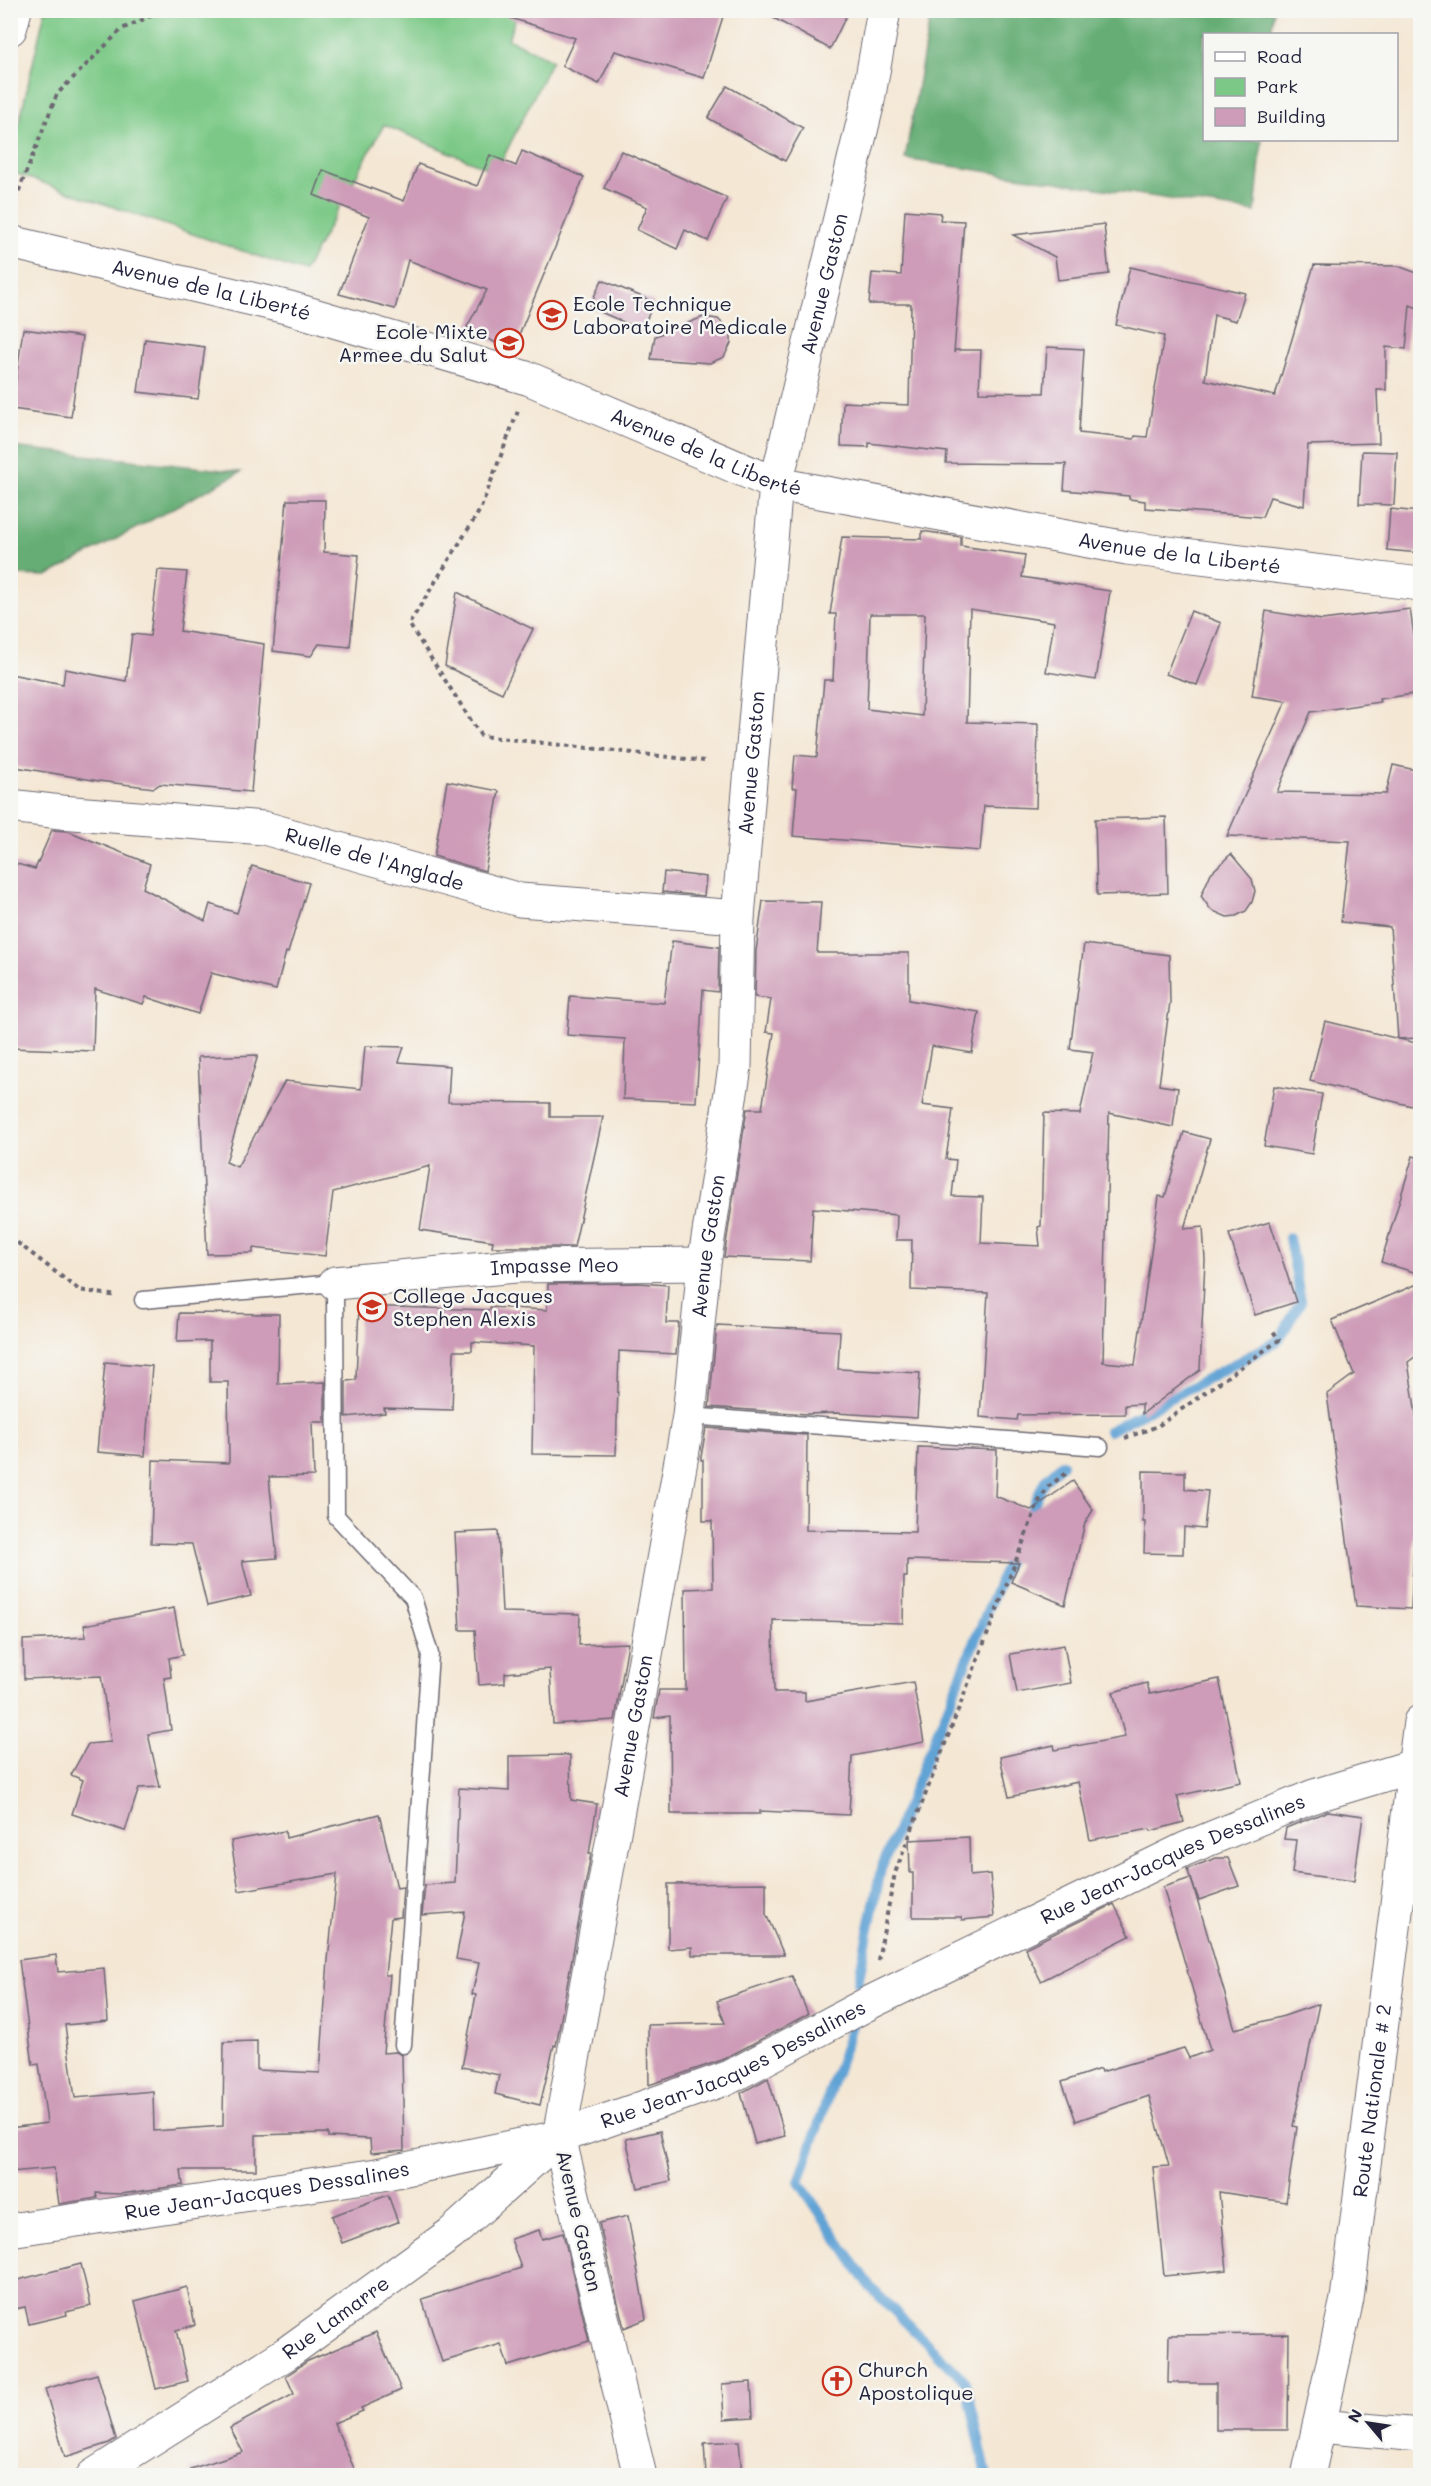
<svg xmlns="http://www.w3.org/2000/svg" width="1431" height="2486" font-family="Mali,sans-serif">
  <rect width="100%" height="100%" fill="#f6f6f2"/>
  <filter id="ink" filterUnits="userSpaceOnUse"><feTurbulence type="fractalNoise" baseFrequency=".0167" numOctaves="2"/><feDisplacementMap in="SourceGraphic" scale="12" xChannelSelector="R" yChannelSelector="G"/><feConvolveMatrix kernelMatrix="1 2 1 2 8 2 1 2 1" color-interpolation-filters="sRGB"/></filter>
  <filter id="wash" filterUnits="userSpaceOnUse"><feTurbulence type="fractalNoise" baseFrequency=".008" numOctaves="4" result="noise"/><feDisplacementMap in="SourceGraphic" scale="24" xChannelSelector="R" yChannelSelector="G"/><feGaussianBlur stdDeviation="1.35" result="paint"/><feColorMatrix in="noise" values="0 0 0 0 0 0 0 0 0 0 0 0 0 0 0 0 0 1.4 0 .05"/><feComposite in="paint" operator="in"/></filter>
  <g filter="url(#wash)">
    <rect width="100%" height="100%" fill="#f4e7d4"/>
    <path fill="#7cc987" stroke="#4f7661" stroke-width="1.5" d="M45,11H518L508,39L552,60L496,172L384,125L304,272L11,172V158Z"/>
    <g fill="#65ad74" stroke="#446858" stroke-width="1.5">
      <path d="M931,11H1274L1271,34H1204V140H1262L1255,212L905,159Z"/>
      <path d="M11,447L241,472L47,576L11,575Z"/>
    </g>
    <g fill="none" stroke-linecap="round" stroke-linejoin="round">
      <g stroke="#61a3d5" stroke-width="10">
        <path d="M1109,1431L1279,1340L1301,1301L1289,1238"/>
        <path d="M1026,1521L1045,1480L1062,1464"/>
        <path d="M858,1982L881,1869L1012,1551"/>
        <path d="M853,2023L799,2182L870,2287L966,2382L987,2476"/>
      </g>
    </g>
    <g id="blocks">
      <g fill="#ce9cb8" fill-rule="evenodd">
        <path d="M508,10H725L704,78L615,51L599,84L562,66L575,38L507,17Z"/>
        <path d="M759,10H849L830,49Z"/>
        <path d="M727,86L803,128L785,161L708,118Z"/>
        <path d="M522,151L584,177L512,352L467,327L487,290L408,260L395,309L339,294L369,217L314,195L323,170L404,201L418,164L477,186L490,155L516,166Z"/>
        <path d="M621,151L727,198L708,241L685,230L677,249L637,230L647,207L604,188Z"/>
        <path d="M905,210L941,213L940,220L964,221L954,353L955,350H981L979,392L1044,393L1047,347L1084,349L1079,433L1134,439L1135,436L1147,437L1164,336L1116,325L1130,267L1245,293L1236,321L1214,315L1205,380L1275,396L1314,265L1398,266L1420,274V309L1410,305L1406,349L1386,347V390H1377L1379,443L1308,445L1304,506L1270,497L1262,517L1145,508V501L1129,499V496L1064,490L1066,464L946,463L947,452L869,443V447L841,446L843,402L909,405L911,304H869L872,273L901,275Z"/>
        <path d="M1104,224L1109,274L1058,280L1055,257L1013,235Z"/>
        <path d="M602,280L654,302L642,330L589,307Z"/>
        <path d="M703,317L718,319L731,332V343L724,357L710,363L651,359L655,336Z"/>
        <path d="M23,329L82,337L71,417L12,409Z"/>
        <path d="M145,339L205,347L198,399L138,392Z"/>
        <path d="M1362,451L1397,452L1394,505L1359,504Z"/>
        <path d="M287,500H325L324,552L359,555L350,647L319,644L311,656L273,651Z"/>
        <path d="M1390,509L1420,512V553L1387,550Z"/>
        <path d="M922,531L961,537V546L1025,555L1022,577L1110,591L1096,680L1046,672L1054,622L970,609L967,722L1038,724L1036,808L984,806L980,851L793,836L797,788H792L795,755L817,757L824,680H833L836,614H830L842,537L922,539ZM870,614H925L922,716L867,709Z"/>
        <path d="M158,570L187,572L180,631L264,644L251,792L160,784L154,788L99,781L10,766V674L63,684L65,669L126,681L132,634L150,636Z"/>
        <path d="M457,592L533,629L502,693L445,666Z"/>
        <path d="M1410,609L1420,675V693L1379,699L1380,702L1311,712L1277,792L1386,794L1393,765L1420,771V1038L1398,1039L1390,927L1341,922L1350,841L1227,836L1286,701L1252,696L1266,611L1322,620Z"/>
        <path d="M1191,611L1221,623L1197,685L1166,674Z"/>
        <path d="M447,781L499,791L485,871L434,856Z"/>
        <path d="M1166,817L1168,893L1097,895L1095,819Z"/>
        <path d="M52,830L68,831L150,864L143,888L205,921L210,904L237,913L252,866L309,883L288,953L286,952L276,990L211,973L198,1014L146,997L143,1004L95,989L93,1051L10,1048V862L35,869Z"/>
        <path d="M1231,854L1252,879L1255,891L1252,902L1246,911L1236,916L1227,917L1211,910L1201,896L1211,873Z"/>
        <path d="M664,872L706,877L704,896L662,892Z"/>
        <path d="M763,901L821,902L817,953H909V1000L979,1012L972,1053L932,1046L922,1105L953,1109L946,1159L956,1160L952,1196L983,1197L981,1243L1040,1246L1038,1227L1041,1226L1044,1113L1080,1114L1093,1052L1070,1049L1084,944L1169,955L1170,1002L1159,1085L1178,1088L1173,1127L1109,1113L1103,1362L1135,1365L1159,1196L1165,1197L1184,1132L1210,1139L1184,1229L1203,1227L1205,1260L1200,1370L1142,1414V1404L1125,1405V1414L1018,1415L1017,1420L980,1417L988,1293L911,1290L912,1240H896L897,1215L813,1208L810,1261L724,1257L747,1109H762L774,1033L766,1032L771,999L755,997L756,951Z"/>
        <path d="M672,941L719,947L718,992L703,990L696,1102L623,1099L625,1039L567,1035L570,996L664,1003Z"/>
        <path d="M1325,1021L1420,1044V1108L1310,1081Z"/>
        <path d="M365,1046L404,1047L399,1062L450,1066L448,1102L550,1103V1117H603L574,1247H492L493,1241L420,1230L430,1166L333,1192L325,1256L253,1248V1253L207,1254L198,1057L258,1055L226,1162L237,1167L285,1081L361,1089Z"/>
        <path d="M1274,1086L1322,1094L1312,1154L1264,1146Z"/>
        <path d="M1413,1156L1420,1158V1274L1381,1262Z"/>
        <path d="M1270,1222L1296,1302L1255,1315L1229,1234Z"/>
        <path d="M638,1283L668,1285L666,1323H679L676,1354L619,1351L616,1455L532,1454L534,1346L472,1342V1351H454L452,1410L384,1408L385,1413L346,1417V1381L356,1380L359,1306L490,1310V1307L547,1310L548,1284Z"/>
        <path d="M1420,1283V1353L1408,1362L1419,1434L1411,1609L1356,1606L1327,1394L1354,1374L1332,1320Z"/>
        <path d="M179,1313L279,1314L278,1384L325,1382V1422H312L314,1476L269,1477L277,1558L242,1561L251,1596L207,1606L192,1544L151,1543L153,1460L229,1463L228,1382H210V1341L177,1342Z"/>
        <path d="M717,1325L840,1331L838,1369L920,1373L917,1418L836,1413L807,1414L709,1407Z"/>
        <path d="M105,1362L152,1366L145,1456L97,1452Z"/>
        <path d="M706,1428L807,1435L806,1530L915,1532L918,1447L997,1450L995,1496L1031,1510L1073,1481L1093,1510L1085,1523L1065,1605L1011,1582L1019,1563L907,1560V1577H904L903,1623L773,1620L774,1692H805V1701L913,1682L924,1742L852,1756L849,1815L760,1811V1814H671L670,1716L654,1718L659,1690H686L685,1589L713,1588L712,1521H703V1460H701V1457Z"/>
        <path d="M1143,1471L1185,1472V1489L1208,1491L1204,1529L1184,1527L1183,1554L1144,1553L1145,1522H1143Z"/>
        <path d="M498,1531L502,1612L580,1614L579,1645L628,1643L615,1720L553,1724L550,1669L505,1673V1683L479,1685L475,1630H460L455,1533Z"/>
        <path d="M174,1608L183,1655L169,1658L171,1677L164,1678L171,1730L148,1734L160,1787L139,1788L125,1831L72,1814L83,1780L71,1775L88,1744L111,1742L101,1676L24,1679L23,1640L86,1637L84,1625Z"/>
        <path d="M1064,1645L1071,1683L1017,1693L1010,1654Z"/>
        <path d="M1219,1679L1241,1782L1177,1796L1184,1822L1151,1831L1150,1829L1090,1840L1078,1782L1009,1797L1000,1757L1054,1745L1055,1750L1125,1737L1113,1692L1147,1683L1150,1694Z"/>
        <path d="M570,1755L571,1800L597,1804L589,1854H591L556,2046L554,2045L540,2105L495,2094L499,2075L462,2067L476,1995L472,1994L479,1963L456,1959L465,1912L422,1915L425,1885L455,1883L459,1788L509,1791V1756Z"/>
        <path d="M1328,1811L1363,1816L1354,1881L1292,1873L1296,1840L1284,1839L1286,1828Z"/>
        <path d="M379,1814L397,1888L403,1887L401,1917L391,1918L385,1975H390L383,2053L396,2052L402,2055L404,2150L371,2153L370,2139L328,2137V2133L256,2135V2170H181L183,2185L121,2194L96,2193L97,2198L59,2204L54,2168L10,2172V2128L47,2123L39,2064L33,2065L19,1960L56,1955L58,1972L104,1968L108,2021L65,2025L75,2098L153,2091L154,2131L223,2126L224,2042L257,2041V2070L320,2073L328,1960L337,1874L239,1891L231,1841L285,1831L286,1838Z"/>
        <path d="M969,1837L970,1876L990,1874L994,1917L962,1920L961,1917H913V1873H910L909,1840Z"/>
        <path d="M1216,1858H1228L1239,1886L1199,1900L1187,1869Z"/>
        <path d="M1191,1878L1235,2029L1284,2016L1319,2004L1293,2126L1297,2127L1286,2202L1219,2192L1227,2270L1164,2276L1153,2167L1169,2166L1149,2096L1076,2121L1062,2082L1100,2069L1101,2072L1184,2048L1189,2058L1210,2050L1163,1887Z"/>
        <path d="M766,1883V1914L784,1955H692V1947L668,1949V1884Z"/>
        <path d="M1114,1904L1130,1936L1041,1981L1025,1948Z"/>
        <path d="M792,1976L808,2014L722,2060L649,2085L648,2025L725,2023L717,2001Z"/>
        <path d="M768,2078L785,2136L755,2144L741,2093Z"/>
        <path d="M660,2131L671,2181L638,2188L626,2139Z"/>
        <path d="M388,2195L398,2222L342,2243L332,2216Z"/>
        <path d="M628,2216L646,2319L624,2328L599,2223Z"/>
        <path d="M539,2230L542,2239L563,2233L589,2341L508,2366L501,2344L442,2362L422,2299L521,2268L511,2239Z"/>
        <path d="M81,2264L91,2306L66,2312L67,2315L29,2324L25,2307L10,2310V2282Z"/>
        <path d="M187,2287L195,2325L176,2330L188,2381L156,2389L135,2301Z"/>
        <path d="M376,2332L401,2390L361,2408L363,2411L334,2423L357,2475H191L190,2469L243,2452L230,2428L294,2394L286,2376L308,2361Z"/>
        <path d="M1289,2334L1288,2430H1216V2383H1168L1169,2335Z"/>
        <path d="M97,2374L116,2439L109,2443L65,2457L45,2389Z"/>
        <path d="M751,2382L753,2417L724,2419L722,2384Z"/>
        <path d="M739,2441L742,2475H706L704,2443Z"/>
      </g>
    </g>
  </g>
  <g filter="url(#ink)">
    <use href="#blocks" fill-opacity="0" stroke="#6c6771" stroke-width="1.5"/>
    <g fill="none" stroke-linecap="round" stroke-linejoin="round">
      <g stroke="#6c6771" stroke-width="19">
        <g id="lane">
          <path d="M143,1300L335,1283L336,1516L413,1598L430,1654L403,2045"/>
          <path d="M689,1416L1100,1447"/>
        </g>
      </g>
      <g stroke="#6c6771" stroke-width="35">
        <g id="street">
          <path d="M10,29L15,10"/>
          <path id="s1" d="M10,242L290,308L530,379L776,484L1127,548L1420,584"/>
          <path id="s2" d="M10,806L61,812L264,828L520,900L738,917"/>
          <path id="s3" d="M335,1283L516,1266L704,1264"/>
          <path id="s4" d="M10,2230L377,2175L559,2137L730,2077L871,2002L1185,1849L1314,1796L1420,1764"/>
          <path d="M1319,2426L1420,2435"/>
          <path id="s5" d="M93,2476L287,2353L451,2234L557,2139"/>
          <path id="s6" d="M640,2476L559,2137L689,1416L704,1264L735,1067L738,917L776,484L867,106L884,10"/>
        </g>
      </g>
      <g stroke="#6c6771" stroke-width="35">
        <g id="primary">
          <path id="s7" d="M1308,2476L1347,2299L1420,1722"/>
        </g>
      </g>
      <g stroke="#6c6771" stroke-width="4" stroke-dasharray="4.5 4.5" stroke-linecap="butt">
        <path d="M12,208L57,94L122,29L164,10"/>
        <path d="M518,411L480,510L409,624L481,736L704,761"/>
        <path d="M10,1237L79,1290L117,1296"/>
        <path d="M1125,1438L1158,1426L1279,1340L1271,1328"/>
        <path d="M878,1960L895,1873L1039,1501L1049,1486L1068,1472"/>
      </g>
      <use href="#lane" stroke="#fff" stroke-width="16"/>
      <use href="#street" stroke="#fff" stroke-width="33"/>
      <use href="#primary" stroke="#fff" stroke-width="33"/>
    </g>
  </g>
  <defs>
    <g id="school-ring" transform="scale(1.5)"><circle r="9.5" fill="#f6f6f2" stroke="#c8321e" stroke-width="1.5"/><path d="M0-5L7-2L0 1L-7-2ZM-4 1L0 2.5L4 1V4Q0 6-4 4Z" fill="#c8321e"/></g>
    <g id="church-ring" transform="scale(1.5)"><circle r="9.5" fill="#f6f6f2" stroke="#c8321e" stroke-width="1.5"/><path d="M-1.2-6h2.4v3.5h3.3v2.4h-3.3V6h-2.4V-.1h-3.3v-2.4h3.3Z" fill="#c8321e"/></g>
  </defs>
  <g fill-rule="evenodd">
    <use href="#school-ring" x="552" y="315"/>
    <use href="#school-ring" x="509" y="343"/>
    <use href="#school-ring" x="372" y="1307"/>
    <use href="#church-ring" x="837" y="2381"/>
  </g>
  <g text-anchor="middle" stroke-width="5" stroke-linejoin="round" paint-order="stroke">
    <g font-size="20" fill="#22223b" stroke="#f6f6f2">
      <text dy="7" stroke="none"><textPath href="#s6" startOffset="2224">Avenue Gaston</textPath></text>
      <text dy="7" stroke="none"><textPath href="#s1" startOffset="207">Avenue de la Liberté</textPath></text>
      <text dy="7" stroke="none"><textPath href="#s1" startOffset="729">Avenue de la Liberté</textPath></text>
      <text dy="7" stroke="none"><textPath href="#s1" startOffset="1215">Avenue de la Liberté</textPath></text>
      <text dy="7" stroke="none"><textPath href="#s6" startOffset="1738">Avenue Gaston</textPath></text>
      <text dy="7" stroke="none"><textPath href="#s2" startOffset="370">Ruelle de l'Anglade</textPath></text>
      <text dy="7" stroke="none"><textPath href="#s6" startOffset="1252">Avenue Gaston</textPath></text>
      <text dy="7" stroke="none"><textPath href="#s3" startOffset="220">Impasse Meo</textPath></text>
      <text dy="7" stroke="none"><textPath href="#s6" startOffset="766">Avenue Gaston</textPath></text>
      <text dy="7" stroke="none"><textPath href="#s4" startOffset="1232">Rue Jean-Jacques Dessalines</textPath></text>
      <text dy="7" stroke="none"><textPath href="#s4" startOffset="746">Rue Jean-Jacques Dessalines</textPath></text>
      <text dy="7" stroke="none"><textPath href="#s7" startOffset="381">Route Nationale # 2</textPath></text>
      <text dy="7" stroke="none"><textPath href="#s4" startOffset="260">Rue Jean-Jacques Dessalines</textPath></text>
      <text transform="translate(579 2221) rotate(77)" y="7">Avenue Gaston</text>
      <text dy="7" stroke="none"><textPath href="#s5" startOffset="290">Rue Lamarre</textPath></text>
    </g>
    <g font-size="20" fill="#22223b" stroke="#f6f6f2" text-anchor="start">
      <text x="573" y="311">Ecole Technique<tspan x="573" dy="23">Laboratoire Medicale</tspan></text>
      <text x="488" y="339" text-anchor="end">Ecole Mixte<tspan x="488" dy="23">Armee du Salut</tspan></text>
      <text x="393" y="1303">College Jacques<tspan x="393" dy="23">Stephen Alexis</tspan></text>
      <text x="858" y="2377">Church<tspan x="858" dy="23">Apostolique</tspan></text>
    </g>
  </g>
  <rect width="1431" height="2486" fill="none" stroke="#f6f6f2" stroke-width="36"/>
  <rect x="1203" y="33" width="195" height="108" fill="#f6f6f2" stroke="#a1a1a9" stroke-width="1.5"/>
  <rect x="1215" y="52" width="30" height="9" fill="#ffffff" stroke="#a1a1a9" stroke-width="1.5"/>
  <text x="1257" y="63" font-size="18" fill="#22223b">Road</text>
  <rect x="1215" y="78" width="30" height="18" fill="#7cc987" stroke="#a1a1a9" stroke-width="1.5"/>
  <text x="1257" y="93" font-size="18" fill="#22223b">Park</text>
  <rect x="1215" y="108" width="30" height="18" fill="#ce9cb8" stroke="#a1a1a9" stroke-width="1.5"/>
  <text x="1257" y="123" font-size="18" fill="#22223b">Building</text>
  <g transform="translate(1368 2423) rotate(299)" stroke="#f6f6f2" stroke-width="4.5" paint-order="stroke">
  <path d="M0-4.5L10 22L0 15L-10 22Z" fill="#22223b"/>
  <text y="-9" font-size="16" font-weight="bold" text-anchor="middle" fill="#22223b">N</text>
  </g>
</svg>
